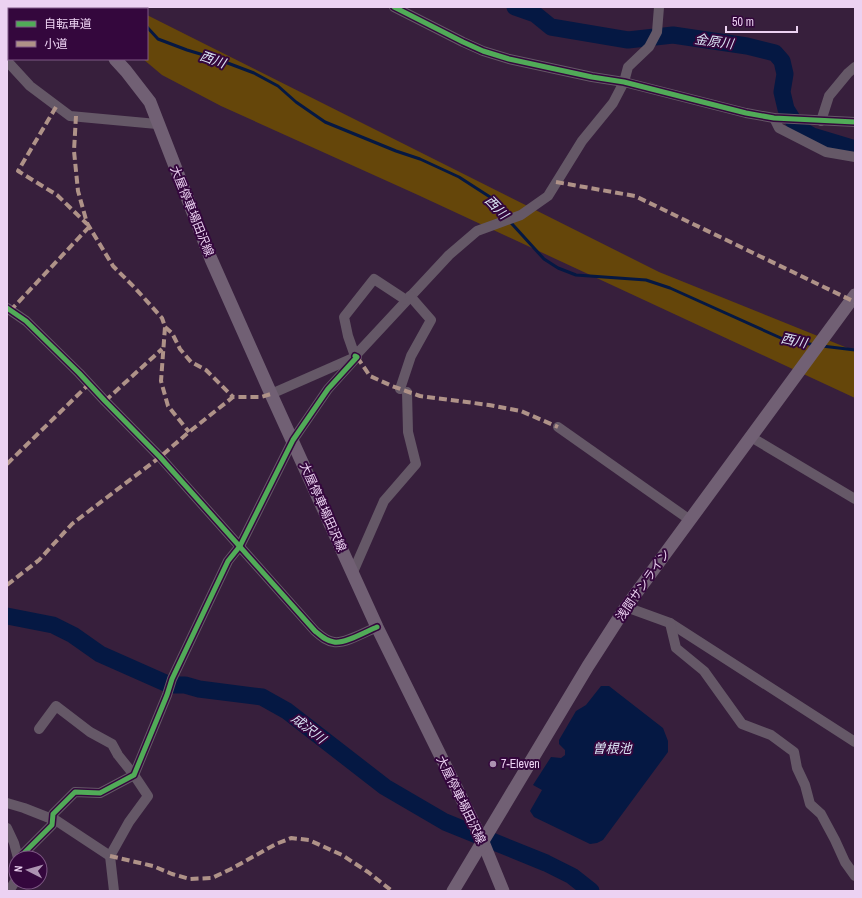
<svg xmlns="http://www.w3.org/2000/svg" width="862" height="898" font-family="'Archivo Narrow','Noto Sans JP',sans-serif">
  <rect width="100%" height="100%" fill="#371f3c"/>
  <g fill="#65460a">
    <path d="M93,7H134L136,9H93Z"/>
    <path d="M147,15L659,272L855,351V398L418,195L221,106L162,75L143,59H147Z"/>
  </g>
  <path fill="#051843" d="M601,686H609L663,728L668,741V752L603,840L597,843L590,844L534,817L530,811L542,790L533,785L551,757L561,758L565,755V750L559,744V740L576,711L586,705Z"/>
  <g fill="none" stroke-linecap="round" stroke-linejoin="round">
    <g stroke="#051843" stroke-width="3">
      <path d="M136,7L137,9"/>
      <path d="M147,27L158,39L187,50L217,59L254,73L278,86L296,102L325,122L396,151L420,159L459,177L490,197L503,214L544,259L558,268L576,275L646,280L670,288L783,339L815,345"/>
      <path d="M822,346L855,350"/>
    </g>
    <g stroke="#051843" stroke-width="17">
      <path d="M515,7L535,14L551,27L628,40L673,35L747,46L775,53L782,61L785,74L782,92L786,109L798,128L812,136L855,149"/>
      <path d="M7,616L53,625L73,635L100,654L170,685H185L199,689L262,697L287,711L385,787L445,822L546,863L572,876L591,891"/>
    </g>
    <g stroke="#655867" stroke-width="10">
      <path d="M394,7L463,42L483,51L509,59L592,77L624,82L746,113L774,118L855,122"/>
      <path d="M7,61L30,86L70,116L157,124"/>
      <path d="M774,118L779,128L826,152L855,157"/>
      <path d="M821,121L829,96L848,73L855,67"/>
      <path d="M7,308L26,321L79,373L105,401L160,457L315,631C321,636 326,641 334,642C345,644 367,631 377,627"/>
      <path d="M355,356L449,255L477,231L521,215L548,196L582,141L613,103L624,82L628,67L649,47L657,32L659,7"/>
      <path d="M355,356L348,336L344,317L374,279L406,300"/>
      <path d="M400,389L411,356L431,320L410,296"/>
      <path d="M271,394L353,358"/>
      <path d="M558,427L690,520"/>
      <path d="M751,437L855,499"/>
      <path d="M353,572L384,501L416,464L408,432L407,392"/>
      <path d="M626,607L670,623L855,742"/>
      <path d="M670,623L676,648L704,671L742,724L771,735L794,752L797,768L805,785L810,804L821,814L835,840L845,862L855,876"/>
      <path d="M39,729L56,706L90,732L112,744L118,755L134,775L148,796L129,822L110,856L114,891"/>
      <path d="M7,803L24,808L57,821L110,856"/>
      <path d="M7,828L14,843L18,858"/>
      <path d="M19,858L52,825L53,814L75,792L100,793L134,775L167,695L172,679L228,561L240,546L293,440L328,389L357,357"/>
      <path d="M9,891L16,880"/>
    </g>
    <g stroke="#716074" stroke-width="13">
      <path d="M62,7L64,9"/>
      <path d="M115,59L126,71L150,102L211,259L271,394L377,627L483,842L503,891"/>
      <path d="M453,891L588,666L626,607L855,295"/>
    </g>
    <g stroke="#af9288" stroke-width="4" stroke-dasharray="8 4" stroke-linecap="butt">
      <path d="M56,107L18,171L57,195L87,224"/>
      <path d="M76,116L74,151L78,191L87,223L113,266L135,288L162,318L165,327L161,381L168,406L189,432"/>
      <path d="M556,182L635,196L855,302"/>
      <path d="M10,311L89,227"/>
      <path d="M165,327L172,333L180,349L191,362L206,370L233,397"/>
      <path d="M357,357L370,376L392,386L420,396L489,405L521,411L558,427"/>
      <path d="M105,401L162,349"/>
      <path d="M7,464L89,384"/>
      <path d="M7,585L39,560L72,524L160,457L189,432L233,397H261L271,394"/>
      <path d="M110,856L153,866L172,874L190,879L212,878L231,869L276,844L291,838L309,840L342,855L368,872L392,891"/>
    </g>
    <g stroke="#34073d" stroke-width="8">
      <g id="cycleway">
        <path d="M394,7L463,42L483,51L509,59L592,77L624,82L746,113L774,118L855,122"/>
        <path d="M7,308L26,321L79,373L105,401L160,457L315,631C321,636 326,641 334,642C345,644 367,631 377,627"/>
        <path d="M19,858L52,825L53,814L75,792L100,793L134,775L167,695L172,679L228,561L240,546L293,440L328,389L357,357L355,356"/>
      </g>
    </g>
    <use href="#cycleway" stroke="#51ab58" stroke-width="5"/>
  </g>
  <circle fill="#ad93b2" stroke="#34073d" stroke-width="1.5" cx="493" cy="764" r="4"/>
  <g text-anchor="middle" stroke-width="4" stroke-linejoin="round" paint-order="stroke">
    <g font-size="12" fill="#ecd2f2" stroke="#34073d">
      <text transform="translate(192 211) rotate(68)" y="4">大屋停車場田沢線</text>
      <text transform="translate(323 507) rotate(66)" y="4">大屋停車場田沢線</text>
      <text transform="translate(643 585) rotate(-55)" y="4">浅間サンライン</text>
      <text transform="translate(461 800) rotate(64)" y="4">大屋停車場田沢線</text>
    </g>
    <g font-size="12" fill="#ecd2f2" stroke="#34073d" text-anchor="start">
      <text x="501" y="768">7-Eleven</text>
    </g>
    <g font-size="13" font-style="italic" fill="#dae4f4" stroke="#34073d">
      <text transform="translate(714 41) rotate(8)" y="5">金原川</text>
      <text transform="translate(213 59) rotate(19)" y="5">西川</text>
      <text transform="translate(497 207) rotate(46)" y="5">西川</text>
      <text transform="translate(794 340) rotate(12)" y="5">西川</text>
      <text transform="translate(309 728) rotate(38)" y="5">成沢川</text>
      <text x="612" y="753">曽根池</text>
    </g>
  </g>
  <rect width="862" height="898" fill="none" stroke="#ecd2f2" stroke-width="16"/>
  <rect x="8" y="8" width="140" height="52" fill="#34073d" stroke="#7e5885"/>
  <rect x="16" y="21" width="20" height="6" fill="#51ab58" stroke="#7e5885"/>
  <text x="44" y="28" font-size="12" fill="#ecd2f2">自転車道</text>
  <rect x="16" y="41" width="20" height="6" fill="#af9288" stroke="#7e5885"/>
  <text x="44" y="48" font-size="12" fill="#ecd2f2">小道</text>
  <g transform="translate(28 870) rotate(276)"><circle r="19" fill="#34073d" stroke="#7e5885"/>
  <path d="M0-3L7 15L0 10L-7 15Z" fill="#ad93b2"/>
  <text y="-6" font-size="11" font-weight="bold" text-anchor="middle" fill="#ecd2f2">N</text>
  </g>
  <path d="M726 26v6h71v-6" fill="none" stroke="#ecd2f2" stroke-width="2"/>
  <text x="732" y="26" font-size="12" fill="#ecd2f2" stroke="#34073d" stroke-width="3" paint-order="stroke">50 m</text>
</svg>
